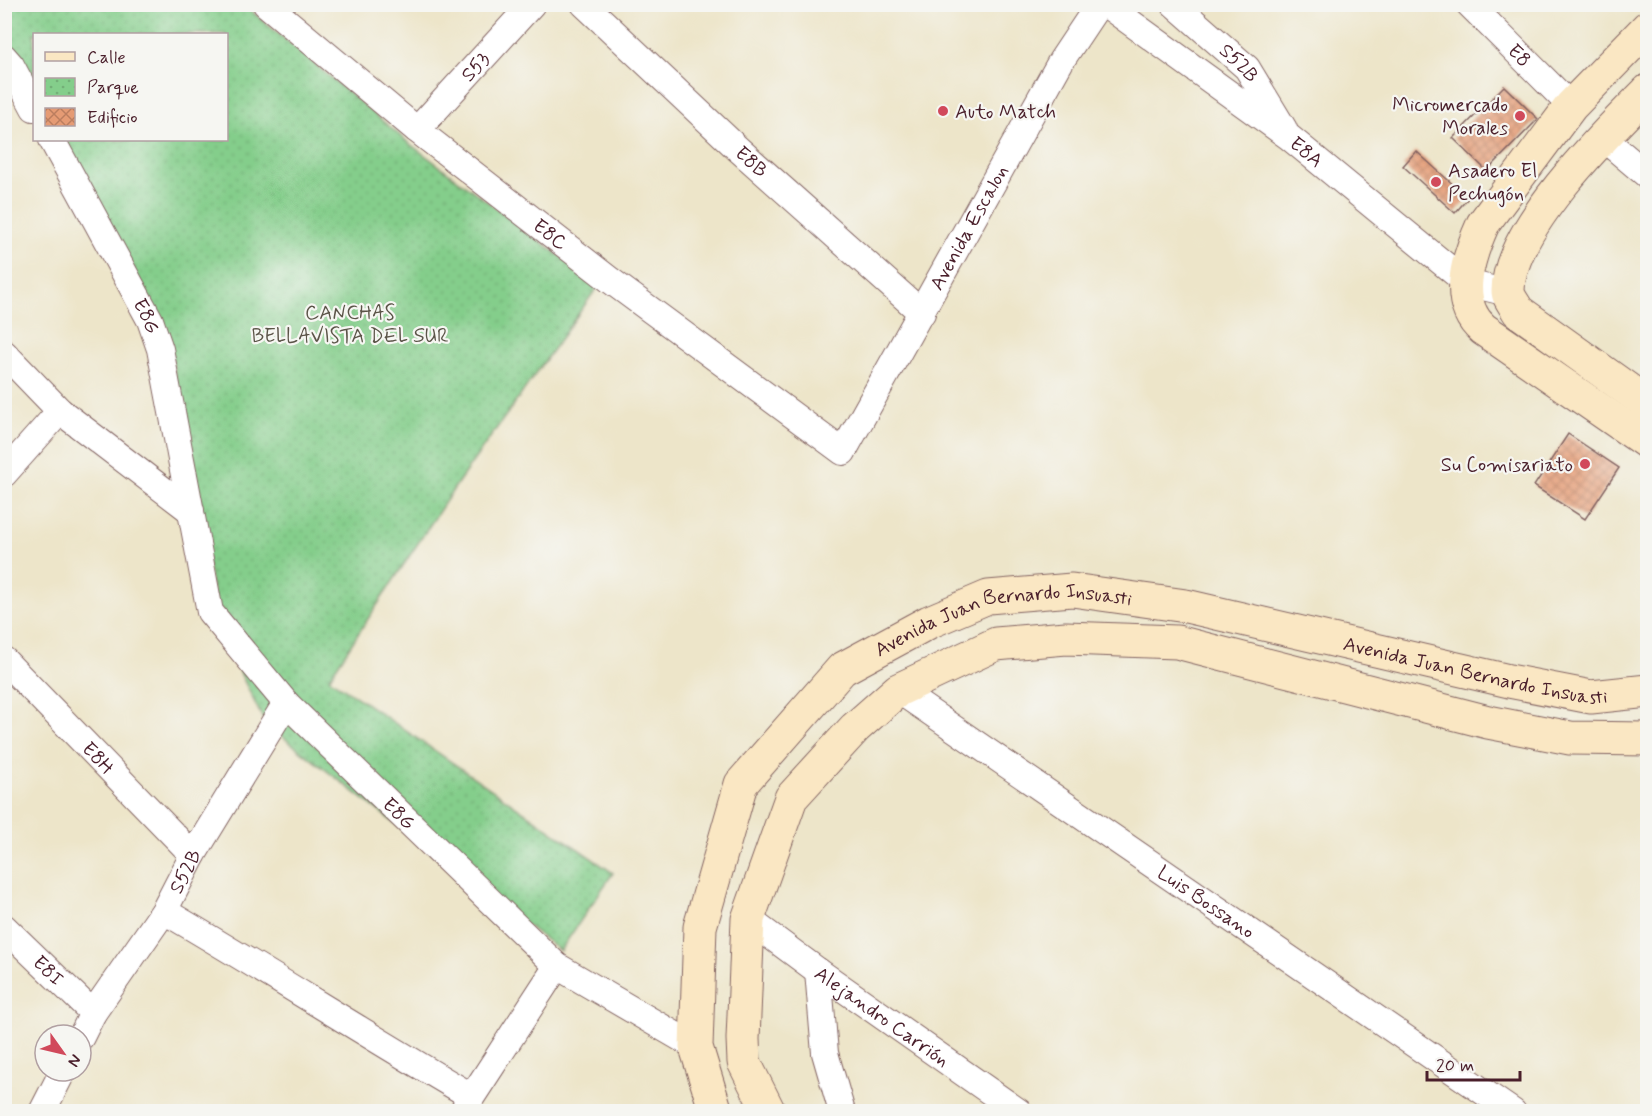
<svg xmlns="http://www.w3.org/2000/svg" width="1652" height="1116" font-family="Mynerve,sans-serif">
  <defs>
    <pattern id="park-dots" width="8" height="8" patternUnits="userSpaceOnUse" patternTransform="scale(1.5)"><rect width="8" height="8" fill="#84ce8b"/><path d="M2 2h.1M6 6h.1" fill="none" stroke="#74b078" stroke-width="1.8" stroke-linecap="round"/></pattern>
    <pattern id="building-cross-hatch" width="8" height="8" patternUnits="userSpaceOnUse" patternTransform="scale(1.5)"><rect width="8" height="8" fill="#e59b74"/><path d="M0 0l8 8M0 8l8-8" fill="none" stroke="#bc7e5f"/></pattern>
  </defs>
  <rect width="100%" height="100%" fill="#f6f6f2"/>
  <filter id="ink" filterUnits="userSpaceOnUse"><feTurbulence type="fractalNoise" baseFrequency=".0167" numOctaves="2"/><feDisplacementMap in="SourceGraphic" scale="12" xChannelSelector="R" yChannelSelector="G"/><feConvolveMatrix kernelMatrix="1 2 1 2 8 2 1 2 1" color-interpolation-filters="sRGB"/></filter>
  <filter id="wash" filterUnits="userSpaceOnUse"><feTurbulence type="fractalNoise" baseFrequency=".008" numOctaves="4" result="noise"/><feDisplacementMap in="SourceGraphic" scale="24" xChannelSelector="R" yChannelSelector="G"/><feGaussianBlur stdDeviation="1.35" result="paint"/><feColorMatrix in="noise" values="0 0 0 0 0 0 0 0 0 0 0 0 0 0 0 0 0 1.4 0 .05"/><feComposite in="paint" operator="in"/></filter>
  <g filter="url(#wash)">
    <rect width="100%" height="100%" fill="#ede5c9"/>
    <path fill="url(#park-dots)" stroke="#67765b" stroke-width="1.5" d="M5,5H244L410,144L599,285L459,481L329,678L613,873L560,951L265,723L220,632L168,335L58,140H226V34H34V97L5,48Z"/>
    <g id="blocks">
      <g fill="url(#building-cross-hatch)">
        <path d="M1504,86L1538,119L1487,171L1453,138Z"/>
        <path d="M1416,151L1468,198L1455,213L1403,166Z"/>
        <path d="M1568,434L1619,468L1585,519L1534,486Z"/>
      </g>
    </g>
  </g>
  <g filter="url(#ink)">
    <use href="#blocks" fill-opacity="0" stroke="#836462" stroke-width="1.5"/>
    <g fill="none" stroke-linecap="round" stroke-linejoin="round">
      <g stroke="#836462" stroke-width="28">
        <g id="street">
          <path id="s1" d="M266,4L417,130L610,280L843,452L1061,61L1099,4"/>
          <path id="s2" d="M584,4L737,148L922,313"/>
          <path id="s3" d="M1105,4L1289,137L1467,283L1508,293"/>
          <path id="s4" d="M1174,4L1247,68L1284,129"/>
          <path id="s5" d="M1469,4L1571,106"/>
          <path d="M4,57L11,65L34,108"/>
          <path id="s6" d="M417,130L532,4"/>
          <path d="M1602,137L1648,176"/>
          <path id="s7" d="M52,140L150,320L160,349L210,612L286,703L557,966L696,1047"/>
          <path d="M4,353L60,411L191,511"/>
          <path d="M4,474L60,411"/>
          <path id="s8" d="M4,660L193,855"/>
          <path id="s9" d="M898,690L1513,1112"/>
          <path d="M164,911C267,971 368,1036 471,1096"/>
          <path id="s10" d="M748,919L818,971L1019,1112"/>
          <path id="s11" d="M4,927L93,1013"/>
          <path d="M818,971L825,1053L842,1112"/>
          <path id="s12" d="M81,1037L93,1013L164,911L193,855L286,703"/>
          <path d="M42,1112L63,1071"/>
          <path d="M462,1112L557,966"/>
        </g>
      </g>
      <g stroke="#836462" stroke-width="35">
        <g id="secondary">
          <path d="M1648,27L1571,106L1483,224C1469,255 1452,302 1483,329L1648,443"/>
          <path d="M1648,91C1605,134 1508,230 1508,291C1508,297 1515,305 1518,311L1648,404"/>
          <path id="s13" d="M716,1112L696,1047L700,927L741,784L842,669L929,622L988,597L1072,590L1186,606L1509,681L1591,697L1648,691"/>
          <path d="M769,1112L744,1062L743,1039L748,919L791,798L855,728L898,690L996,644L1066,638L1177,642L1488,722L1570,738L1648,739"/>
        </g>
      </g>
      <use href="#street" stroke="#fff" stroke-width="26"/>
      <use href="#secondary" stroke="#fae7c3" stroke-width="33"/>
    </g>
  </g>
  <g fill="#d1495b" stroke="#f6f6f2" stroke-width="2">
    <circle cx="943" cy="111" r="6"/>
    <circle cx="1520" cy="116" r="6"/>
    <circle cx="1436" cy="182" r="6"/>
    <circle cx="1585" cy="464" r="6"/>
  </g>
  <g text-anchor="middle" stroke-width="4.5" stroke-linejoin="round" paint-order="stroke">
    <g font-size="20" fill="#4a1f2b" stroke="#f6f6f2">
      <text dy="7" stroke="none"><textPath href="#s5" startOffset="72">E8</textPath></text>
      <text dy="7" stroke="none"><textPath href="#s4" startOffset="88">S52B</textPath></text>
      <text dy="7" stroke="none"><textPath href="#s6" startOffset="86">S53</textPath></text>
      <text dy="7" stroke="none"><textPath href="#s3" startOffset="250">E8A</textPath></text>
      <text dy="7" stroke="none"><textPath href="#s2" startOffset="230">E8B</textPath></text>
      <text dy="7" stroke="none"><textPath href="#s1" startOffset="988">Avenida Escalon</textPath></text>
      <text dy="7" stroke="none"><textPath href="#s1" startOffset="366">E8C</textPath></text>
      <text dy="7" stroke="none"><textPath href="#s7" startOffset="200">E8G</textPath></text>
      <text dy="7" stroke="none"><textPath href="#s13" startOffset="663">Avenida Juan Bernardo Insuasti</textPath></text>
      <text dy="7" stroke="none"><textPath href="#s13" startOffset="1149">Avenida Juan Bernardo Insuasti</textPath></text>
      <text dy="7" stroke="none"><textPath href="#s8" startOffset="136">E8H</textPath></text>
      <text dy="7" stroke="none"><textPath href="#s7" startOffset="780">E8G</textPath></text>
      <text dy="7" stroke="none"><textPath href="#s12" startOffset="196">S52B</textPath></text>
      <text dy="7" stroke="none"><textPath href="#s9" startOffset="374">Luis Bossano</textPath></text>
      <text dy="7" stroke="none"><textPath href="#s11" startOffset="62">E8I</textPath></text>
      <text dy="7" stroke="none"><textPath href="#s10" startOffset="166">Alejandro Carrión</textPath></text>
    </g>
    <g font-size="20" fill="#4a1f2b" stroke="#f6f6f2" text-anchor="end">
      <text x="1508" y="111">Micromercado<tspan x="1508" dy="23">Morales</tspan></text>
      <text x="955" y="118" text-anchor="start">Auto Match</text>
      <text x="1448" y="177" text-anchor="start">Asadero El<tspan x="1448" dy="23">Pechugón</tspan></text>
      <text x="1573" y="471">Su Comisariato</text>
    </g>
    <g font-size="20" fill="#5b5448" stroke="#f6f6f2">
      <text x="350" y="319">CANCHAS<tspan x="350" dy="23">BELLAVISTA DEL SUR</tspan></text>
    </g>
  </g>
  <rect width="1652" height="1116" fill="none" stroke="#f6f6f2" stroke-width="24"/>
  <rect x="33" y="33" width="195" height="108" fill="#f6f6f2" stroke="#b1a0a2" stroke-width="1.5"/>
  <rect x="45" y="52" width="30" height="9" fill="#fae7c3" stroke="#b1a0a2" stroke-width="1.5"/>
  <text x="87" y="63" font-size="18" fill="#4a1f2b">Calle</text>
  <rect x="45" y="78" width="30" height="18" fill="url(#park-dots)" stroke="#b1a0a2" stroke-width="1.5"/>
  <text x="87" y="93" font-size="18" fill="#4a1f2b">Parque</text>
  <rect x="45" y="108" width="30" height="18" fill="url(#building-cross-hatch)" stroke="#b1a0a2" stroke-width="1.5"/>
  <text x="87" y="123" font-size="18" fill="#4a1f2b">Edificio</text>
  <g transform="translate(63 1053) rotate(124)"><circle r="28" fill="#f6f6f2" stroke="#b1a0a2" stroke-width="1.5"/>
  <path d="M0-4.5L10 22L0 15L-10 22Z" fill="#d1495b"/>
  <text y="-9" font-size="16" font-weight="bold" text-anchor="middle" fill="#4a1f2b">N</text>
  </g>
  <path d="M1427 1071v9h93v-9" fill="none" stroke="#4a1f2b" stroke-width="3"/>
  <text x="1436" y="1071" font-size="18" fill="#4a1f2b" stroke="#f6f6f2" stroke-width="4.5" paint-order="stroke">20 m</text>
</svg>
